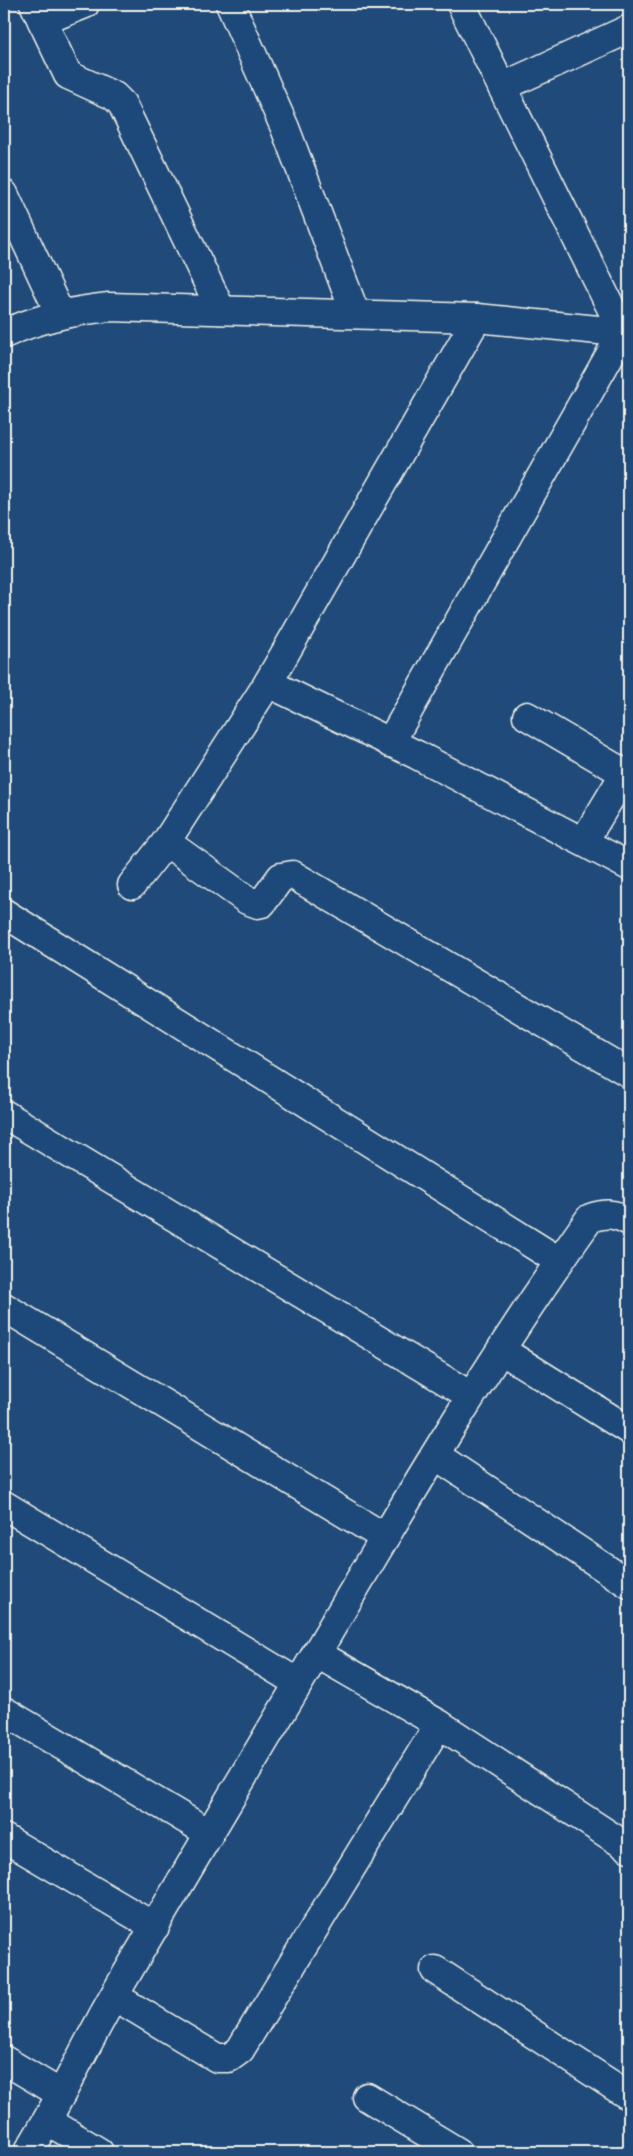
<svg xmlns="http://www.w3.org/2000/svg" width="633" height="2156" font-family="Delius,sans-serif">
  <rect width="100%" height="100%" fill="#1f4a7a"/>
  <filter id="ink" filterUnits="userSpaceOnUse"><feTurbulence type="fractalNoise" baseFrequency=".02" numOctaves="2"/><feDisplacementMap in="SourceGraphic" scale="10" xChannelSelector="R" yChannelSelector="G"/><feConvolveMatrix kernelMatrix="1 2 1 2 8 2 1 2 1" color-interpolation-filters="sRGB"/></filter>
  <g filter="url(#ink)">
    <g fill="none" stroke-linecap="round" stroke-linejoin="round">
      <g stroke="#f4f1e8" stroke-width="31">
        <g id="minor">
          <path d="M34,4L68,75L114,96L122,104L221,310"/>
          <path d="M230,4L285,128L355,313"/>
          <path d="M461,4L623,332"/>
          <path d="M42,21L85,4"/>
          <path d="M502,87L629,29"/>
          <path d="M4,194L60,314"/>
          <path d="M4,334C38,318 72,311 109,307L477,318L629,333"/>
          <path d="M268,683L417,755L629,866"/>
          <path d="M527,716L629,776"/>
          <path d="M390,743L623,332"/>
          <path d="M584,841L625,773"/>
          <path d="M166,842L247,900L258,904L262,903L281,877L293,875L629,1073"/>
          <path d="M132,885L166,842L268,683L477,318"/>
          <path d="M4,913L559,1261"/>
          <path d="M4,1114L471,1396"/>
          <path d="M4,1307L384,1537"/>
          <path d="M501,1350L629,1430"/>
          <path d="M435,1455L629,1584"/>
          <path d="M4,1505L298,1683"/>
          <path d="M316,1653L439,1724L629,1848"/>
          <path d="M4,1711L209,1833"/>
          <path d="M4,1838L155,1927"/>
          <path d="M435,1970L629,2096"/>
          <path d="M114,1996L217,2058H229L240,2050L439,1724"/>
          <path d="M4,2060L61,2094"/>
          <path d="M367,2097L458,2152"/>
          <path d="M48,2121L99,2152"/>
          <path d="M28,2152C60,2101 85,2046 115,1994C181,1880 249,1767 316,1654C403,1506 490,1358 590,1218C606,1213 614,1213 629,1221"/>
        </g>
      </g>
      <use href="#minor" stroke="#1f4a7a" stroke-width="28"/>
    </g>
  </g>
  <rect width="633" height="2156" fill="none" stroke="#1f4a7a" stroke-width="20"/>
  <rect x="10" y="10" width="613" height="2136" fill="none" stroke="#f4f1e8" stroke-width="2" filter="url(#ink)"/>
</svg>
